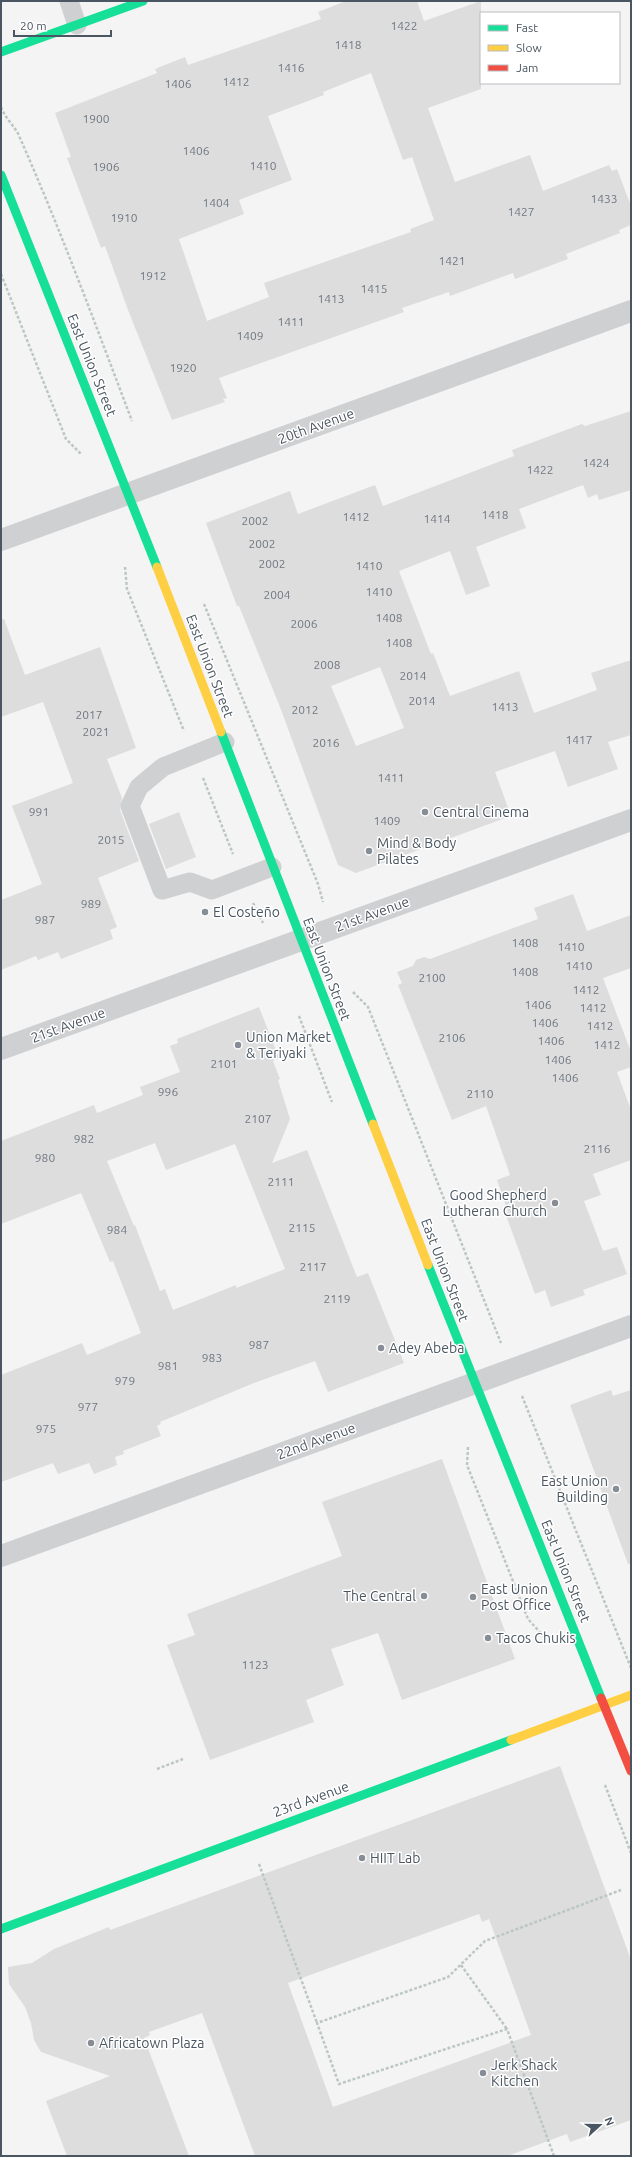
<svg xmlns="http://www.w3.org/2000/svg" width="632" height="2157" font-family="Ubuntu,sans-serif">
  <rect width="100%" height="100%" fill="#f4f4f4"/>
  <g fill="#ddddde" fill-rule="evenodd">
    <path d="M346,1H417L424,21L481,1V89L428,108L455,182L530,155L543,191L609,165L612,171L617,169L631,206V225L619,230L620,233L566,254L568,259L515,279L513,273L450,296L449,292L402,308L404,312L219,378L227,398L223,399L225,402L172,420L128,310L105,246L101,248L67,158L71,157L55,113L157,73L155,69L185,57L188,65L321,19L318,12ZM371,73L403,160L412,157L434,220L410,229L411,232L264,283L269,297L207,321L179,239L244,214L239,200L292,180L268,116L324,95L323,92Z"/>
    <path d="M631,411V490L599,500L597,494L588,498L583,485L519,509L526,528L476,547L490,586L466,595L450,551L399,571L431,654L433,653L450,696L519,671L534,713L597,690L591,673L631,660V735L608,742L618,769L568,787L555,751L495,772L511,816L356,873L338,865L280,707L239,606H237L206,523L290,491L298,514L375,485L383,506L514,456L512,450L582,424L585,426ZM380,667L404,728L356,746L331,686Z"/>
    <path d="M1,619H4L25,675L100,647L136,748L107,759L122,798L120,810L139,861L98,878L117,927L110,930L113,939L61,959L58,952L38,960L36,956L1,970V900L42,884L12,806L73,783L43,702L1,717Z"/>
    <path d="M179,812L196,857L166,869L149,824Z"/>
    <path d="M573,894L587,931L631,915V968L603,978L631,1052V1067L617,1072L631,1110V1160L593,1174L601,1195L584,1201L603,1251L617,1247L627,1274L583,1290L585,1295L551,1307L545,1290L535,1294L505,1213L508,1212L497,1180L510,1175L486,1106L452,1120L398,985L402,983L397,972L413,966L416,960L424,957L430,959L538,919L534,908Z"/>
    <path d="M259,1007L279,1058L273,1061L280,1079L278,1080L290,1119L272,1163L307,1150L357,1277L368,1273L404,1363L328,1392L315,1361L254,1383L160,1422L161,1424L157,1426L161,1436L123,1451L124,1454L115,1457L117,1465L94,1474L89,1463L58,1474L53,1463L1,1482V1375L82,1343L87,1355L141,1333L113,1261L110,1262L81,1193L1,1224V1141L94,1105L97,1113L143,1095L140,1087L180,1072L170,1046L178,1043L177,1039ZM155,1143L166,1170L235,1144L285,1269L236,1288V1285L173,1310L165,1289L160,1291L135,1225L134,1226L107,1161Z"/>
    <path d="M611,1390L613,1396L631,1390V1563L628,1564L570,1405Z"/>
    <path d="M442,1459L515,1659L402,1700L378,1633L331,1649L344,1685L306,1700L314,1722L210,1760L167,1645L195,1635L187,1614L342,1556L322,1502Z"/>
    <path d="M560,1766L631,1960V2120L570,2142L567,2134L507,2156H255L202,2013L149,2032L150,2035L144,2038L189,2156H67L46,2101L110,2076L41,2052L34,2040L31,2023L25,2007L9,1984L8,1967L32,1963L54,1949L109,1927L110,1930ZM479,1914L482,1922L489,1919L531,2035L333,2107L288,1983Z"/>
  </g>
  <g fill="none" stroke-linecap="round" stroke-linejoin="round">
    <g stroke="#bcc7c4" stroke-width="2.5" stroke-dasharray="3 2" stroke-linecap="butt">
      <path d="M1,107C6,120 16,127 20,138C61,231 96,326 132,421"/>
      <path d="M1,274L66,439L82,455"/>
      <path d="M125,567L127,589L184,731"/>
      <path d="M204,604L318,884L323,902"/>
      <path d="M203,778L233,854"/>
      <path d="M253,903L263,923"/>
      <path d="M353,992L368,1007L501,1343"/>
      <path d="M299,1016L332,1102"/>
      <path d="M522,1396L631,1668"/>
      <path d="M468,1447L467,1465L528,1619L545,1638"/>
      <path d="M157,1769L183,1759"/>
      <path d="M605,1785L631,1853"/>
      <path d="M259,1864L317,2023"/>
      <path d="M461,1965L507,2029"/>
      <path d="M554,2156L507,2029L339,2084L317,2023L448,1977L485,1941L621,1890"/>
    </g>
    <g stroke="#ced0d2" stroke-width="19">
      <path d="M69,1L77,25"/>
      <path d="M225,742L163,767L139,787L130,806L162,890L190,882L212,890L272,867"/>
    </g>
    <g stroke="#ced0d2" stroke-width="22">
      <path d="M1,540L631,311"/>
      <path d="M1,1049L631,820"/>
      <path d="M1,1556L631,1326"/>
    </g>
    <g stroke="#16e098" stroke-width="9">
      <path d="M1,52L143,1"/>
      <path d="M1,175L157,567"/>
      <path d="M221,732L373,1124"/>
      <path d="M428,1265L601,1698"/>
      <path d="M1,1929L511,1740"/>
    </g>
    <g stroke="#ffcf43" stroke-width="9">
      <path d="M157,567L221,732"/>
      <path d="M373,1124L428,1265"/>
      <path d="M511,1740L631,1695"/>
    </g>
    <path stroke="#f24e42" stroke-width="9" d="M601,1698L631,1771"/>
  </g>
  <g fill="#868d94" stroke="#fff" stroke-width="1.5">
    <circle cx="425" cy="812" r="4"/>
    <circle cx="369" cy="851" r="4"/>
    <circle cx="205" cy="912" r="4"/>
    <circle cx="238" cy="1045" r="4"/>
    <circle cx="555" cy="1203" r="4"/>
    <circle cx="381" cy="1348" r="4"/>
    <circle cx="616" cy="1489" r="4"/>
    <circle cx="424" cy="1596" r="4"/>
    <circle cx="473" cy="1597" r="4"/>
    <circle cx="488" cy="1638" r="4"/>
    <circle cx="362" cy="1858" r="4"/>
    <circle cx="91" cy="2043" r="4"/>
    <circle cx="483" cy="2073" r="4"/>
  </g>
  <g text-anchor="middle" stroke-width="3" stroke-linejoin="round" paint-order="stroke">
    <g font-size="12" fill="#707881">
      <text x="404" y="30">1422</text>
      <text x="348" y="49">1418</text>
      <text x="291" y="72">1416</text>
      <text x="236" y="86">1412</text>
      <text x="178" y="88">1406</text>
      <text x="96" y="123">1900</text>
      <text x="196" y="155">1406</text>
      <text x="263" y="170">1410</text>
      <text x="106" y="171">1906</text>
      <text x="604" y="203">1433</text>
      <text x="216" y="207">1404</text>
      <text x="521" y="216">1427</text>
      <text x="124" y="222">1910</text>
      <text x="452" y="265">1421</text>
      <text x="153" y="280">1912</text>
      <text x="374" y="293">1415</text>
      <text x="331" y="303">1413</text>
      <text x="291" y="326">1411</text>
      <text x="250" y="340">1409</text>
      <text x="183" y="372">1920</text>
      <text x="596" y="467">1424</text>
      <text x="540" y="474">1422</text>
      <text x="495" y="519">1418</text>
      <text x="356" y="521">1412</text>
      <text x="437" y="523">1414</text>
      <text x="255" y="525">2002</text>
      <text x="262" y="548">2002</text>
      <text x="272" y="568">2002</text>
      <text x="369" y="570">1410</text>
      <text x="379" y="596">1410</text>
      <text x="277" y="599">2004</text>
      <text x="389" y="622">1408</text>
      <text x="304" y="628">2006</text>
      <text x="399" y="647">1408</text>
      <text x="327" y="669">2008</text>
      <text x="413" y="680">2014</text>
      <text x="422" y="705">2014</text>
      <text x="505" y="711">1413</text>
      <text x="305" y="714">2012</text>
      <text x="89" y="719">2017</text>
      <text x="96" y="736">2021</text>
      <text x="579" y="744">1417</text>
      <text x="326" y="747">2016</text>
      <text x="391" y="782">1411</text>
      <text x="39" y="816">991</text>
      <text x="387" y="825">1409</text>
      <text x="111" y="844">2015</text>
      <text x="91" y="908">989</text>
      <text x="45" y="924">987</text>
      <text x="525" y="947">1408</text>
      <text x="571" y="951">1410</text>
      <text x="579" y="970">1410</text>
      <text x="525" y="976">1408</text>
      <text x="432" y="982">2100</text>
      <text x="586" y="994">1412</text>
      <text x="538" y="1009">1406</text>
      <text x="593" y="1012">1412</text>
      <text x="545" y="1027">1406</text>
      <text x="600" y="1030">1412</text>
      <text x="452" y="1042">2106</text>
      <text x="551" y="1045">1406</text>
      <text x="607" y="1049">1412</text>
      <text x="558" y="1064">1406</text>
      <text x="224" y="1068">2101</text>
      <text x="565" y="1082">1406</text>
      <text x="168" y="1096">996</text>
      <text x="480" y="1098">2110</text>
      <text x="258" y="1123">2107</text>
      <text x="84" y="1143">982</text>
      <text x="597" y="1153">2116</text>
      <text x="45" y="1162">980</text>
      <text x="281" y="1186">2111</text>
      <text x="302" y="1232">2115</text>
      <text x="117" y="1234">984</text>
      <text x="313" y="1271">2117</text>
      <text x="337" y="1303">2119</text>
      <text x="259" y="1349">987</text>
      <text x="212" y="1362">983</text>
      <text x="168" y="1370">981</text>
      <text x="125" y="1385">979</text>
      <text x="88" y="1411">977</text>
      <text x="46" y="1433">975</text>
      <text x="255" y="1669">1123</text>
    </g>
    <g font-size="14" fill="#4a5661" stroke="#fff">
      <text transform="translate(92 365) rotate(68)" y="5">East Union Street</text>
      <text transform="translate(316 426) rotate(-20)" y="5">20th Avenue</text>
      <text transform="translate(210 666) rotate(69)" y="5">East Union Street</text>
      <text transform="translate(372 914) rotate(-20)" y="5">21st Avenue</text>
      <text transform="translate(327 969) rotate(69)" y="5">East Union Street</text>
      <text transform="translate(68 1025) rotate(-20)" y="5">21st Avenue</text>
      <text transform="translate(445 1270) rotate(69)" y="5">East Union Street</text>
      <text transform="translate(316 1441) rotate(-20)" y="5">22nd Avenue</text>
      <text transform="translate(566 1571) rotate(68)" y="5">East Union Street</text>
      <text transform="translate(311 1799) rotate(-20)" y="5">23rd Avenue</text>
    </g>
    <g font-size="14" fill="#4a5661" stroke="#fff" text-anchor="start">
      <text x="433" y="817">Central Cinema</text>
      <text x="377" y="848">Mind &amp; Body<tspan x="377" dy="16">Pilates</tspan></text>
      <text x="213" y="917">El Costeño</text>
      <text x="246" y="1042">Union Market<tspan x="246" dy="16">&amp; Teriyaki</tspan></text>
      <text x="547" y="1200" text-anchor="end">Good Shepherd<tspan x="547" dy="16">Lutheran Church</tspan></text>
      <text x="389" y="1353">Adey Abeba</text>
      <text x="608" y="1486" text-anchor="end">East Union<tspan x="608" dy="16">Building</tspan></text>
      <text x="481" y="1594">East Union<tspan x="481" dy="16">Post Office</tspan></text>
      <text x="416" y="1601" text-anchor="end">The Central</text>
      <text x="496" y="1643">Tacos Chukis</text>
      <text x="370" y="1863">HIIT Lab</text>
      <text x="99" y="2048">Africatown Plaza</text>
      <text x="491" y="2070">Jerk Shack<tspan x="491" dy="16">Kitchen</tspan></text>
    </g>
  </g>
  <rect width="632" height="2157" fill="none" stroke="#4a5661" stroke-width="4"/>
  <rect x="480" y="12" width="140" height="72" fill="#ffffff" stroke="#b7bbc0"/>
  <rect x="488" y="25" width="20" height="6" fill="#16e098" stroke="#b7bbc0"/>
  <text x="516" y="32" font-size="12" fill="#4a5661">Fast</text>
  <rect x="488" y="45" width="20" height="6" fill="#ffcf43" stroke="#b7bbc0"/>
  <text x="516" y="52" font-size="12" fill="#4a5661">Slow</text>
  <rect x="488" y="65" width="20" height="6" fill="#f24e42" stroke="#b7bbc0"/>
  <text x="516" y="72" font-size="12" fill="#4a5661">Jam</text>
  <g transform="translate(600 2125) rotate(69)" stroke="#ffffff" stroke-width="3" paint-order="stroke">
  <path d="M0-3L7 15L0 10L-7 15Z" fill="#4a5661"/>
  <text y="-6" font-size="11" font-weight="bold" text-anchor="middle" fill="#4a5661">N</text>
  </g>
  <path d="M14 30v6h97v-6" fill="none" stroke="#4a5661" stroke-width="2"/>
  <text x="20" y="30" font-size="12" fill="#4a5661" stroke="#ffffff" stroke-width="3" paint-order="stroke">20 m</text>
</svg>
